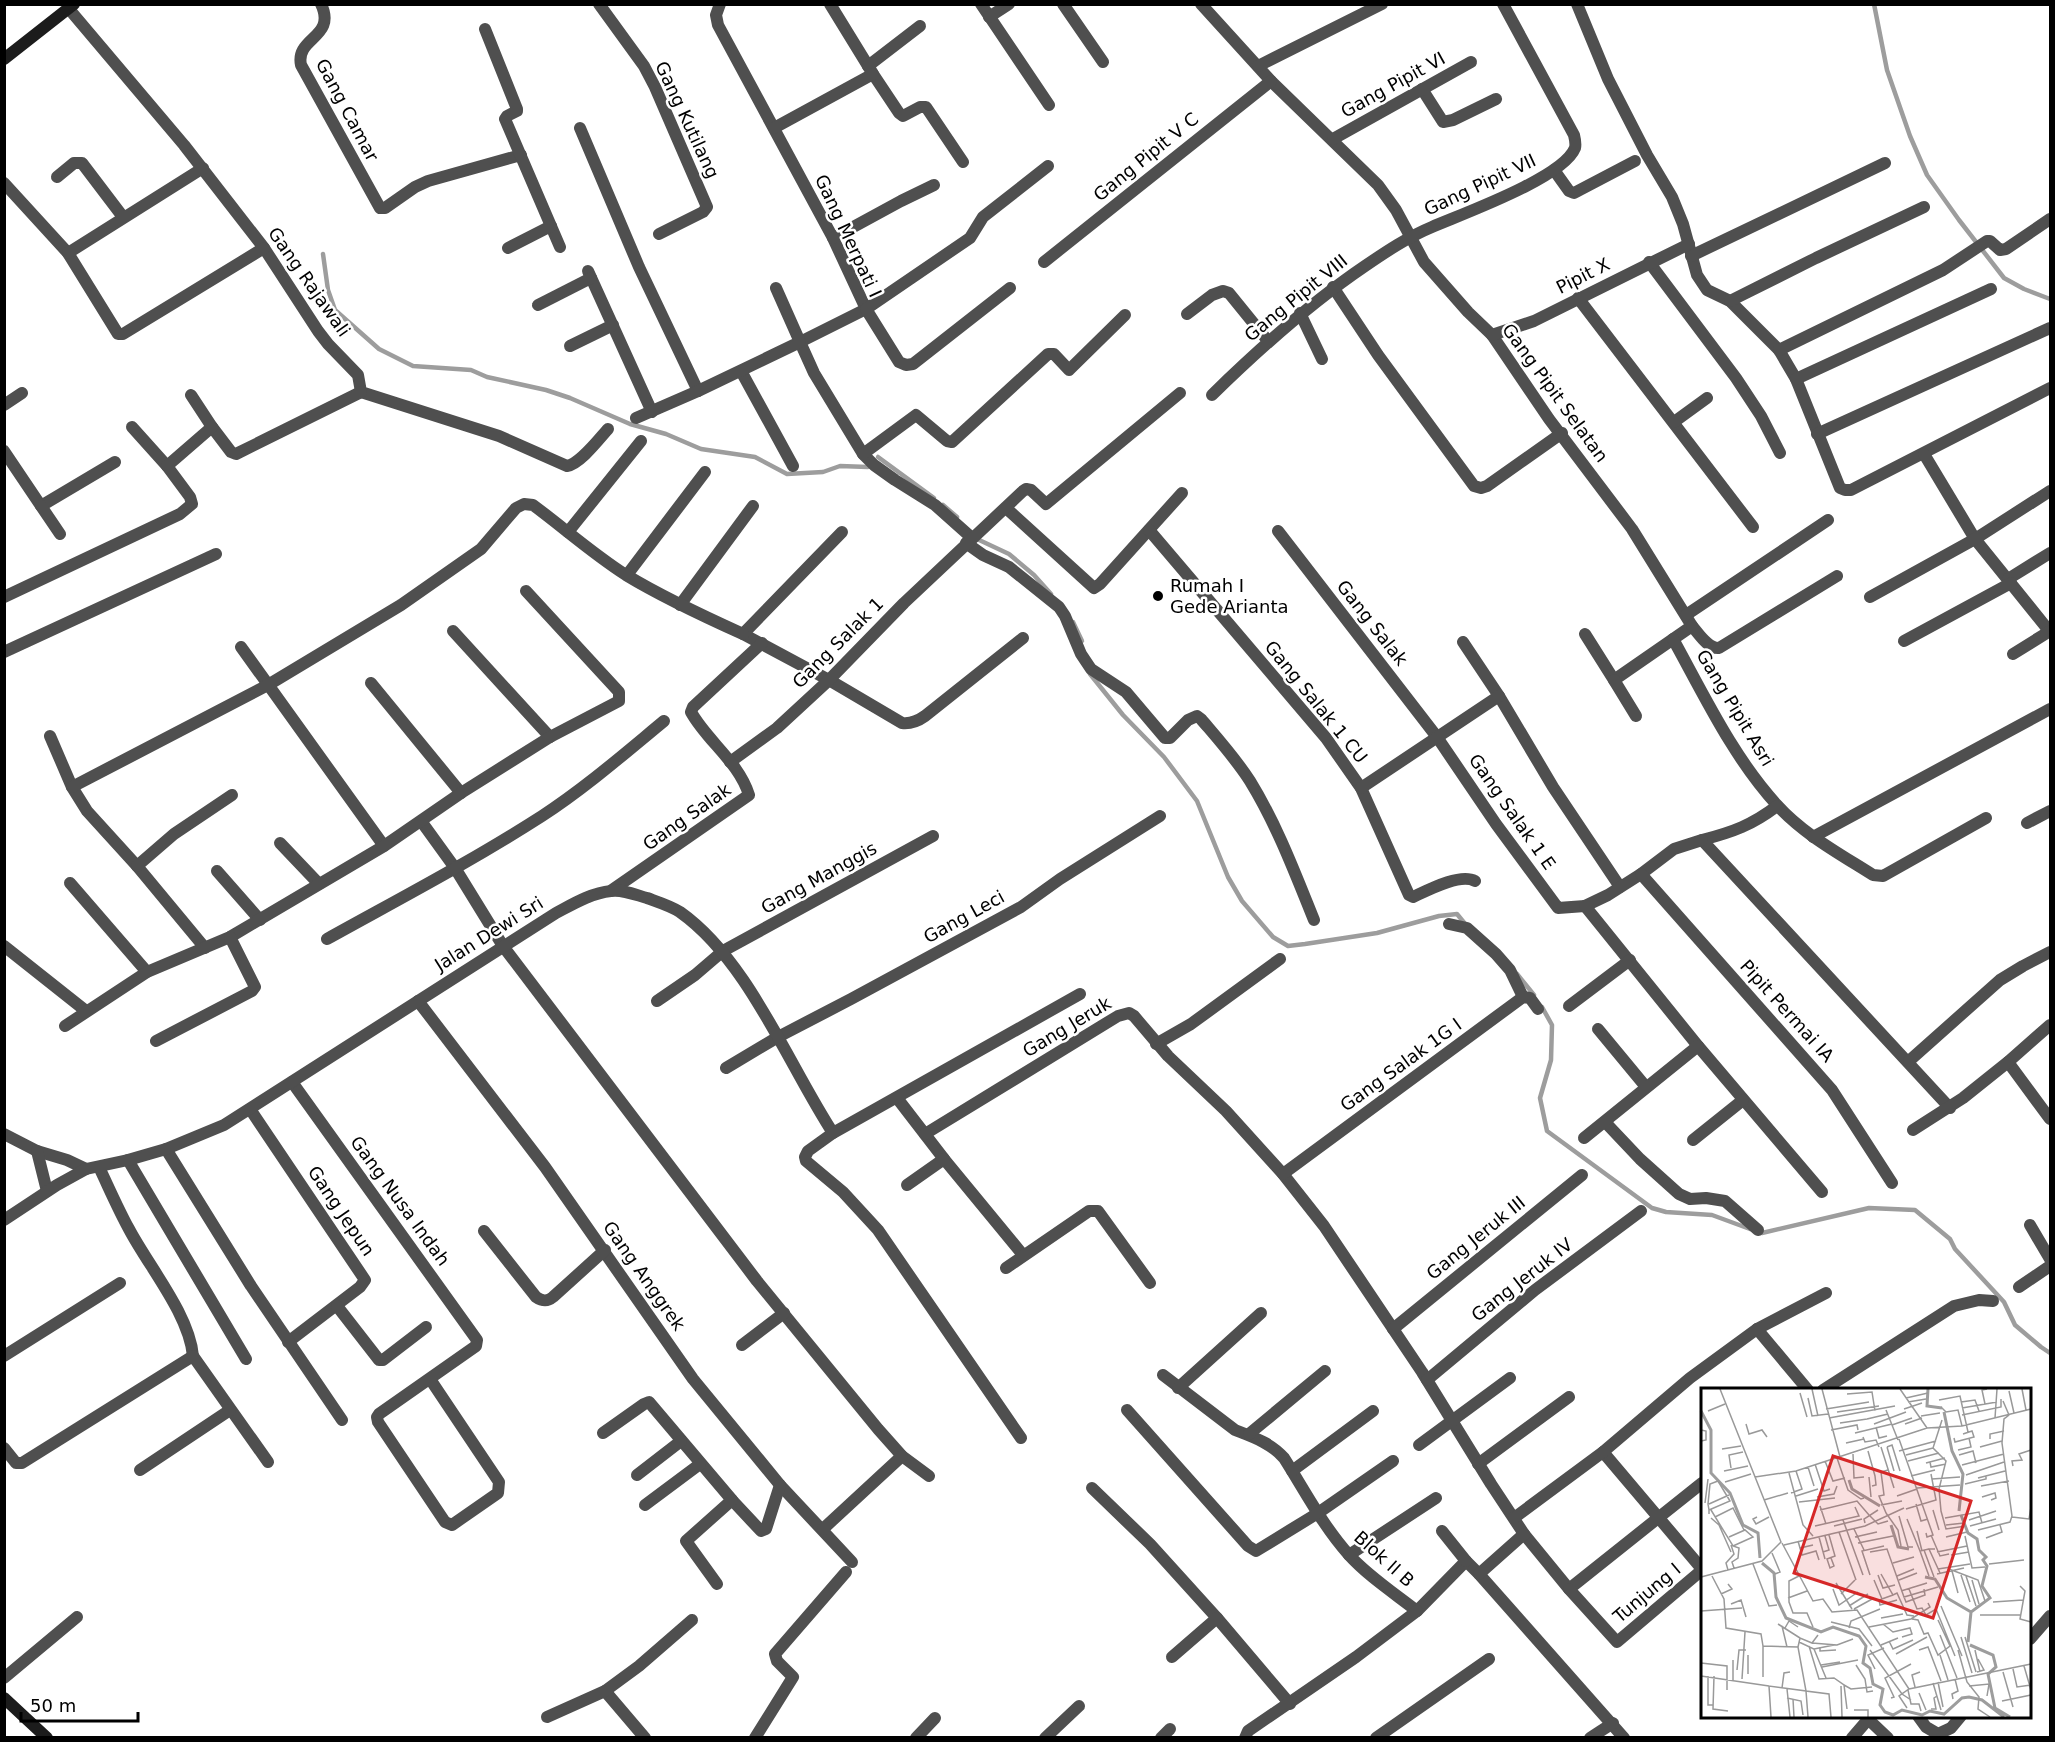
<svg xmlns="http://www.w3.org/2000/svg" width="2055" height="1742" font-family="'DejaVu Sans',sans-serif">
  <rect width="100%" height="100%" fill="#fff"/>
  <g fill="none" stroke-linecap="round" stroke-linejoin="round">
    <g stroke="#9d9d9d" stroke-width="4.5">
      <path d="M1874,4L1887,70L1910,136L1927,175L1959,220L2004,278L2024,289L2050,299"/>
      <path d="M323,254L328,290L335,310L379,349L413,366L471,370L487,377L546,390L570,398L630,424L666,434L701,449L755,457L787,474L823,472L840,466L868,467"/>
      <path d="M878,457L934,498"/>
      <path d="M943,505L957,517"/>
      <path d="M977,539L1009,554L1034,575L1051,594"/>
      <path d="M1073,622L1082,641"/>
      <path d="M1090,674L1123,715L1164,757L1197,801L1228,877L1242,901L1273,937L1288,946L1305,944L1377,933L1439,916L1457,914L1466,925"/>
      <path d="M1517,974L1534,995"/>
      <path d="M1542,1007L1552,1025L1551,1060L1540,1098L1547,1131L1652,1208L1666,1212L1712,1215L1750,1229"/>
      <path d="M1758,1231L1762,1233L1869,1208L1915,1210L1950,1239L1955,1249L2004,1302L2015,1325L2041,1347L2050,1353"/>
    </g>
    <g stroke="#4f4f4f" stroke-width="12">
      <path d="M321,4C337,38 295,37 301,65L380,208H385L415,187L428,181L521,155"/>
      <path d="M599,4L644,66L655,87L707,207L703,212L659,234"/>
      <path d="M720,4L716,15L718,25L833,238L866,309L800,342L814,373L863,454L874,465L895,480L935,505L972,538"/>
      <path d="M830,4L873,74L899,113L903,116L920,107H926L963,162"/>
      <path d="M981,4L1049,105"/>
      <path d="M1063,4L1103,62"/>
      <path d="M1201,4L1271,81L1378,185L1396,210L1424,262L1468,312L1492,335L1549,419L1632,529L1692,626L1614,680L1585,634"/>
      <path d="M1577,4L1608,79L1647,155L1672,197L1683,224L1697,275L1707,290L1730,301L1779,350L1796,379L1840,488L1845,490H1851L2050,388"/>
      <path d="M69,9L184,145L264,248L318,331L328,344L358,375L361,392L499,436L567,466C580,464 599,439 608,429"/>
      <path d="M989,17L1009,4"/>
      <path d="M485,29L517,109V111L507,116L505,119L560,247"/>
      <path d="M868,66L920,26"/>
      <path d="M1258,66L1382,4"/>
      <path d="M1422,89L1443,122L1453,120L1496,99"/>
      <path d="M580,128L639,267L698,391"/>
      <path d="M774,128L873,74"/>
      <path d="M1333,139L1471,62"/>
      <path d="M1554,170L1569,191L1574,193L1635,161"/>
      <path d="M57,177L74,163H82L123,217"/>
      <path d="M4,183L68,253L118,334H123L264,248"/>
      <path d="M833,238L901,201L934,185"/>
      <path d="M508,248L551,226"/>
      <path d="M68,253L203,168"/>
      <path d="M1691,256L1885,163"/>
      <path d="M1044,262L1271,81"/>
      <path d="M1649,262L1736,378L1761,416L1780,453"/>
      <path d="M588,271L652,412"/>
      <path d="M1333,287L1378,355L1474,486L1481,488L1487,486L1562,433"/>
      <path d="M1010,288L913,364L906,365L899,362L866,309L970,238L983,217L1048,166"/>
      <path d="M1578,298L1753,527"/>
      <path d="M1730,301L1816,258L1924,207"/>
      <path d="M538,305L591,278"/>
      <path d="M1300,313L1322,359"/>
      <path d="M1187,314L1212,295L1223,291L1229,293L1268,341"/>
      <path d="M1492,335L1534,321L1689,244"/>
      <path d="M570,346L613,325"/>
      <path d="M1779,350L1943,270L1987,241H1990L2000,250L2006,249L2050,219"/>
      <path d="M741,371L793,466"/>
      <path d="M1796,379L1991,289"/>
      <path d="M1212,395C1260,348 1309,304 1365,266C1387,251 1408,237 1432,227C1462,214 1563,178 1575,148C1576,144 1575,139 1574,135L1503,4"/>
      <path d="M4,405L22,393"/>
      <path d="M636,418L698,391L800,342L776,288"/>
      <path d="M1674,422L1707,398"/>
      <path d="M132,427L167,466"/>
      <path d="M212,427L231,452L236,454L361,392"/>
      <path d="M1817,434L2050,328"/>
      <path d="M4,451L41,506L115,462"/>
      <path d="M863,454L916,415L947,441L952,442L1048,354H1054L1069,370L1125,315"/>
      <path d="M1924,454L1975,539L2050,632"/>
      <path d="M41,506L60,534"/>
      <path d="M1006,508L1094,588L1100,584L1182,493"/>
      <path d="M1149,530L1326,738L1361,788L1409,895L1413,897C1428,890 1460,873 1475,881"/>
      <path d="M1278,531L1437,737L1496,824L1558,908L1585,906"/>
      <path d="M568,532L641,441"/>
      <path d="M842,532L743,634L829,680L902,723C911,724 918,721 925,716L1023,638"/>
      <path d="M966,543L983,555L1009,567L1059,607L1065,616L1081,654L1091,669L1126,692L1165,738H1170L1188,720L1197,716L1201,719C1218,739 1236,759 1250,781C1277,825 1295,873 1314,920"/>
      <path d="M627,575L705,472"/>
      <path d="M2008,579L2050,553"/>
      <path d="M4,597L180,514L192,504L190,497L167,466L212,427L191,395"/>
      <path d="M1870,597L1975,539L2050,491"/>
      <path d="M680,605L753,506"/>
      <path d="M1686,615L1828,520"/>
      <path d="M1692,626C1699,634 1708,649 1719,648L1837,576"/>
      <path d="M453,631L550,737"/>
      <path d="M1673,639C1704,695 1733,757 1777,805C1803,834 1840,854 1873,875L1883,876L1986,818"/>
      <path d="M1904,641L2011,583"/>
      <path d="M1463,642L1499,696L1553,787L1620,887"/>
      <path d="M241,647L384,846"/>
      <path d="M4,652L216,554"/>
      <path d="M2013,654L2050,631"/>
      <path d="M1614,680L1636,716"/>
      <path d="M371,683L461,793"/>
      <path d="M50,736L72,787L87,811L137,866L205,948"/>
      <path d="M730,762L777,728L829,680L904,603L1023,491L1026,489L1031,490L1046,504L1180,393"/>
      <path d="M72,787L268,685L401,605L481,549L516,508L524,504L533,505C564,528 593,554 626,575C664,598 703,616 743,634"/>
      <path d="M1361,788L1499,696"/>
      <path d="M1777,806C1752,825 1733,832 1702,840L1950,1108"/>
      <path d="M421,821L455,868L503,946L757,1281L878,1429L902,1456L929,1476"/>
      <path d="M2027,823L2050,811"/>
      <path d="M1813,837L2050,709"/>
      <path d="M1702,840L1674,849L1641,874L1608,895L1585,906L1698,1046L1822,1192"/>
      <path d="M280,843L319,884"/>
      <path d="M137,866L174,834L232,795"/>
      <path d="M217,871L260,920"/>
      <path d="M1641,874L1832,1090L1892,1183"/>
      <path d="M70,883L147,972"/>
      <path d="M612,890L749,795C739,762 707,741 691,712L693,707L762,643"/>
      <path d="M1449,924L1467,928L1496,954L1510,970L1523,997"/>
      <path d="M327,939C399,899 472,861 542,816C585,788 624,754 664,721"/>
      <path d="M4,946L86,1011"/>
      <path d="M418,1001L545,1167L693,1379L780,1485L852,1562"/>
      <path d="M657,1001L695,975L723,951L933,836"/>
      <path d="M1569,1006L1630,960"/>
      <path d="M65,1026L147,972L230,937L384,846L461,793L550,737L619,701V692L526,591"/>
      <path d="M1598,1029L1646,1087"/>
      <path d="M156,1041L252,991L255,987L230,937"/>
      <path d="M1156,1044L1191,1024L1280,959"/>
      <path d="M1909,1061L2000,980L2023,966L2050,952"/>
      <path d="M2008,1062L2050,1119"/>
      <path d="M726,1068L778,1037L851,999L1021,907L1060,879L1160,816"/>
      <path d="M292,1082L477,1340L476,1346L379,1414L377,1417L378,1422L445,1522L452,1525L498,1493L499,1482L430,1379"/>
      <path d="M897,1098L944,1159L1023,1255"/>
      <path d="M250,1109L365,1280L360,1287L288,1342"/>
      <path d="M1605,1122L1640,1159L1679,1194L1690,1199L1706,1198L1725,1201L1758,1230"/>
      <path d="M1913,1130L1963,1098L2008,1062L2050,1025"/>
      <path d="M4,1134L37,1151L67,1160L86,1169"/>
      <path d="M925,1134L1118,1016L1129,1013L1134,1016L1168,1056L1226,1111L1283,1174L1324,1226L1422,1372L1491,1484L1524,1534L1569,1589L1702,1483"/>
      <path d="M1584,1138L1698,1046"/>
      <path d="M1693,1140L1743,1100"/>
      <path d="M166,1149L251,1286L342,1420"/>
      <path d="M37,1151L47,1191"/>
      <path d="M128,1160L246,1359"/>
      <path d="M99,1167C109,1188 118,1209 129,1229C149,1267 189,1314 193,1356"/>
      <path d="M1283,1174L1523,997L1530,998L1538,1009"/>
      <path d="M907,1185L944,1159"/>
      <path d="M4,1220L57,1185L86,1169L128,1160L166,1149L224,1125L556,913C573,904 591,893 611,891C622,889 636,895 647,898C658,902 671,906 680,912C748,960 788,1064 833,1133"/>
      <path d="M2030,1225L2050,1259"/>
      <path d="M484,1231L536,1297C542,1301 547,1302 553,1297L605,1250"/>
      <path d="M1006,1268L1089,1211H1098L1150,1283"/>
      <path d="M2019,1287L2050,1266"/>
      <path d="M337,1306L379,1360H383L426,1327"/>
      <path d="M1393,1329L1582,1175"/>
      <path d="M1757,1329L1808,1390"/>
      <path d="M742,1345L784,1313"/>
      <path d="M4,1356L120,1283"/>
      <path d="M1163,1375L1235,1430C1253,1437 1271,1443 1284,1458C1305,1491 1323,1526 1349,1555C1368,1576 1394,1593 1417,1611L1466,1561L1479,1574L1624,1738"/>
      <path d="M1427,1380L1535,1290L1641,1211"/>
      <path d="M1178,1388L1261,1313"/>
      <path d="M1823,1390L1954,1306L1979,1300L1993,1301"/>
      <path d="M1127,1410L1248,1546L1256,1551L1318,1513L1393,1461"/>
      <path d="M603,1433L644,1404L649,1402L732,1500L761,1531L766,1529L780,1485"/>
      <path d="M1249,1434L1325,1371"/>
      <path d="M1021,1438L878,1230L843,1192L806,1161L805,1157L808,1151L833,1133L1080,994"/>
      <path d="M1419,1445L1510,1378"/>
      <path d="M4,1448L16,1463H22L193,1356L268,1462"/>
      <path d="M1603,1452L1702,1569"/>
      <path d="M1478,1464L1569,1397"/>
      <path d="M140,1470L230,1410"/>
      <path d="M1292,1471L1373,1411"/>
      <path d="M637,1475L681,1441"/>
      <path d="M1092,1488L1150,1544L1217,1618L1290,1704"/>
      <path d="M645,1505L700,1464"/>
      <path d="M1514,1518L1603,1452L1690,1378L1757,1329L1826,1293"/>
      <path d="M823,1529L902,1456"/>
      <path d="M1442,1531L1466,1561"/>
      <path d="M1349,1555L1436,1498"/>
      <path d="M1479,1574L1524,1534"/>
      <path d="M717,1584L686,1541L732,1500"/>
      <path d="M1569,1589L1617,1642L1702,1570"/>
      <path d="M2030,1639L2050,1616"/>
      <path d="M1172,1657L1217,1618"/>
      <path d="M4,1678L77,1617"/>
      <path d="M605,1691L645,1738"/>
      <path d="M1918,1716L1926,1727L1938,1734L1951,1728L1961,1716"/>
      <path d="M547,1717L605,1691L639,1666L692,1620"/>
      <path d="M1868,1719L1888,1738"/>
      <path d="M755,1738L793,1677L777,1661L775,1654L846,1572"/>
      <path d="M916,1738L935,1718"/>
      <path d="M1045,1738L1079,1706"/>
      <path d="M1161,1738L1170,1729"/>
      <path d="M1245,1738L1248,1731L1356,1657L1417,1611"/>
      <path d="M1376,1738L1489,1659"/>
      <path d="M1590,1738L1613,1723"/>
      <path d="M1852,1738L1871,1716"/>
    </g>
    <g stroke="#1c1c1c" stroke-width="12">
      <path d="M4,59L74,4"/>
      <path d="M4,1698L47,1738"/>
    </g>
  </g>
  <circle fill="#000" stroke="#fff" stroke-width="2" cx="1158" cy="596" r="6"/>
  <g text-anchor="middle" stroke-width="5" stroke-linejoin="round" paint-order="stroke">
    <g font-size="18" fill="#000" stroke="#fff">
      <text transform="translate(1393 85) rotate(-29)" y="6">Gang Pipit VI</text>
      <text transform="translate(347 110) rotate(62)" y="6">Gang Camar</text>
      <text transform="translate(687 120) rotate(65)" y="6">Gang Kutilang</text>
      <text transform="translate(1146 157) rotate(-39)" y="6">Gang Pipit V C</text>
      <text transform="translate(1480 185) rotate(-25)" y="6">Gang Pipit VII</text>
      <text transform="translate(848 236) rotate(65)" y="6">Gang Merpati I</text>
      <text transform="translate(1583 276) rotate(-27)" y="6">Pipit X</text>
      <text transform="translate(309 282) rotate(55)" y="6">Gang Rajawali</text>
      <text transform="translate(1296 298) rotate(-39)" y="6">Gang Pipit VIII</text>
      <text transform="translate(1555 393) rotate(54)" y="6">Gang Pipit Selatan</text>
      <text transform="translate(1372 623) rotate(52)" y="6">Gang Salak</text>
      <text transform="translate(838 643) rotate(-45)" y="6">Gang Salak 1</text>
      <text transform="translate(1316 702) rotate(51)" y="6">Gang Salak 1 CU</text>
      <text transform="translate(1735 708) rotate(59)" y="6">Gang Pipit Asri</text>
      <text transform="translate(1512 812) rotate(55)" y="6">Gang Salak 1 E</text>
      <text transform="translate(687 817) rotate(-35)" y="6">Gang Salak</text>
      <text transform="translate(819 878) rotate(-29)" y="6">Gang Manggis</text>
      <text transform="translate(964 917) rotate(-29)" y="6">Gang Leci</text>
      <text transform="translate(489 934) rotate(-32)" y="6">Jalan Dewi Sri</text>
      <text transform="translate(1787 1011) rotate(48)" y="6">Pipit Permai IA</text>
      <text transform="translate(1067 1027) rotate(-31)" y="6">Gang Jeruk</text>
      <text transform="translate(1401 1065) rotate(-36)" y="6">Gang Salak 1G I</text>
      <text transform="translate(400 1201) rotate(54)" y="6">Gang Nusa Indah</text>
      <text transform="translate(341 1211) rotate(56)" y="6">Gang Jepun</text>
      <text transform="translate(1476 1238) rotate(-39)" y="6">Gang Jeruk III</text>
      <text transform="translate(644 1276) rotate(55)" y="6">Gang Anggrek</text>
      <text transform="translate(1522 1280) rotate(-38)" y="6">Gang Jeruk IV</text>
      <text transform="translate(1384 1559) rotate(42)" y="6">Blok II B</text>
      <text transform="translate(1647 1593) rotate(-40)" y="6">Tunjung I</text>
    </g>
    <g font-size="18" fill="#000" stroke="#fff" text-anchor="start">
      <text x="1170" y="592">Rumah I<tspan x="1170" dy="21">Gede Arianta</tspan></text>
    </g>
  </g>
  <g transform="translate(1701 1388)">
    <rect width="330" height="330" fill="#fff"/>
    <path fill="none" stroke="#9d9d9d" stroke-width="3" d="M227,1L226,18L241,20M0,23L10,42V85L29,105L42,137L57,145L59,170M243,24L251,63L262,86L258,123M148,92L151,101L179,118M260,127L267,145L276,151L278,162L285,169L282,172L286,178L281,198L289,210L270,224L267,254M190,137L197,159L208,161M61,175L73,185L75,209L85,230L120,244L132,239L158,248L165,258L162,275L169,280L172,296L182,301L179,317L184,324L192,327L201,322L221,327L229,323L243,326L261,310L268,309L281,312L303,329M224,189L234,191L246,210L270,224M269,257L292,267L295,279L287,286L294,320L309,329"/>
    <path fill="none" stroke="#999" stroke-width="1.5" d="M111,1L117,28M121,1L139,69M199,1L226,40M321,1L325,22M308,3L313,25M99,5L106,29M146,6L171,4L174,23M107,10L111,28L127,26M205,10L227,5M238,12L259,8L267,44M207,14L225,11M260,14L274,12L278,23M284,16L281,2L286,1M240,19L245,24L257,22L261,38M261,20L296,14M125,21L168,14M203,21L221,15M185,22L197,52M7,23L24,16M136,24L178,18M261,27L300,19V11M220,28L239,25M128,30L194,18M294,30L296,1M166,31L187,26M241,32L232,60L245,73L238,101L240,123L245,141L265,138M139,35L166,31M45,36L48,46L61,42L66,49M173,36L205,24M204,36L221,30M191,37L211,30M175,39L178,50L186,48M0,42L5,43V52L0,53M130,42L156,37L157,42M154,45L191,36M162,49L164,54L175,52L178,59M253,50L254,54L273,49L271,43L262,46M198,51L232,147L226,149L225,145M289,51V46L303,43M145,55L163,51M180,59L193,100M186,59L191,57L199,83M186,59L193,83M279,59L301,53M21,61L40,58M257,62L270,59L268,50M167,63L174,88L175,97L171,98M198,63L235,53M152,66L153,90L163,89M205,67L232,60M258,67L272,63L275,75M136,70L147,102L160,111L163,110M124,73L132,93L144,90M207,73L238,65M229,74L230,79L245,76M225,75L244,70M114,76L123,103L129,101M261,77L303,66M312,78L311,73L321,72L318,66L330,62M107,79L113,98M30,80L28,67L42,64M23,83L47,78M88,85L102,137L112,148M265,87L303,74M210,88L234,82M54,89L95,83L226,40L261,38L330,21M168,89L170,109M277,90L304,83M231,91L259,89M24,94L50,86M264,96L285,91V88M280,98L308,93M216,100L259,97M90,105L101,101L95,83M95,108L117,101M196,108L216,101M116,109L133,106L136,98M281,109L294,105L295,110L290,112M63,112L87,105M98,114L134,110M4,115L7,91M8,116L28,107M215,116L220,133L227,131M180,117L201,113M119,118L125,136M205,121L235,112L230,86M8,122L29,113L17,93L9,96L7,116L8,122V126M10,122L32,158L38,160L37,170L31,174L33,180M119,122L156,113L168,127M232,122L238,142M185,125L178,108L183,107L180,84L187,82M185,125L197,142L200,158M169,128L177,136L187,133M198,128L207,159H212M14,129L32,120L43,142M56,129L52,131L55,136L68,129M311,129L328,131L330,119M10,130L18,137L30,164M244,130L278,124L281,135M206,131L219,163M142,132L162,187M268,132L295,123M164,135L163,131L177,122M245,137L263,135M114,138L158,128L154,119M133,138L161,131M269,138L295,131M153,141L163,162M277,142L309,134L311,128L301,55L303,31L308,27L302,13M216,143L221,163M138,144L155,192M128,147L134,168L126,171L129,180L133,178L130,170M230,147L239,168L248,166M264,148L271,180L284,179M28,149L44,142L52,149L32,158M118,149L124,171M154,149L176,144M245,149L266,144M285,150L301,144L299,137M97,153L99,160L112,157M81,155L112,213L122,211L131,224L156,222L208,301M157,155L192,148M83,157L164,138L203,120M99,160L101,167L115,163L118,172M228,161L219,163L228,188M234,161H228L239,185M223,162L233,189M122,164L128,162L124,148M169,164L186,161L203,209L237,199M236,164L266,158M71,165L79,184L74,186M250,167L268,164M192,175L213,169M52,176L68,218L76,217M288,176L323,172M237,181L269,176M248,181L277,192L284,213M27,182L25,175L33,166L30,157M251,183L257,205M180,186L192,207L196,205L206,227L213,228M236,186L263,180M169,187L161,163L183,158M177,187L182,200L194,197M260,187L269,214M11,188L23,211L25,240L60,246L62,258L97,259L105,303L128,306L130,329M98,188L88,193V214L92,225H106L112,239M196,188L213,181M265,188L275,218M0,189L61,173L80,154L19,1M173,192L181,211M198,192L216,185M271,192L278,216M135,195L151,221M319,198L324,203L319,231L330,234M132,201L138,217L157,204M208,201L216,221L221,220L225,227L235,221L254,268M200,203L226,195M20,206L31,201L27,196M140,206L154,192M192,207L178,212L179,217L196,212M203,209L205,214L224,207L223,201M87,210L106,203M292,214L322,212M30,216L40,212L45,229M148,218L167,206M240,218L261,268M153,221L173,210M0,223L41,220M279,227H319M180,230L202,226M211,231L217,232L223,246L227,245L237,267L249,258L237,232M130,234L158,241L171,258M77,236L99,250M182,236L192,244L209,240L211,246L201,249M81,238L86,259M168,239L210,231L229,219L227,215M84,240L88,233L97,239M148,240L150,233L179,221M239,247L256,290M260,249L271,285M264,249L275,284M188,253L192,261L212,252M98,254L113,261L125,290M111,255L136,257L152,251M180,257L197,250M108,258L118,291L133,290L143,297L146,321M97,259L99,250L111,255L117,247M119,259V263L135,262M113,261L133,257M169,262L201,306L210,312M218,262L227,259L240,293M257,262L266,294L278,309L277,321L289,329M274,262L279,284M195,266L226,249M239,267L247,292M0,275L26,278V302M120,277L139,274M155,277L164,291L166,304L172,303M323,278L330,302M121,279L157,272M174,281L167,267L183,260M312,281L316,299L330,297M36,282L38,262H45M276,284L283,282L277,271M302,284L312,319M47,286V267M0,288L68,298M7,288V317H12M13,288L12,321L27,323M62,289V258M41,291L44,244M32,292V272M237,294L242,319M232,295L240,322M143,297L150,301L171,299M140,298L141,329M268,298L288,296L286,308M214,299L211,287L219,284M81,300L83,285L89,284M86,301L89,329M207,302L210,316H218L220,323M218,305L225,322M86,310L100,313L102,327M190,310L193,309L184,290L210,276M92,311L93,329M252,311L251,306L257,303L254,291M301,313L330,307M206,320L198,308L208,301L330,276M230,321H235L233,310L236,308M153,322H167V329M70,329L68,298L105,303L107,329"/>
    <path fill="#d62828" fill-opacity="0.15" stroke="#d62828" stroke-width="3" d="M132,68L270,113L232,230L93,185Z"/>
    <rect width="330" height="330" fill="none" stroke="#000" stroke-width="3"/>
  </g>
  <rect width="2055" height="1742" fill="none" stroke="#000000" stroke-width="12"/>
  <path d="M21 1712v9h117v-9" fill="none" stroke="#000000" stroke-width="3"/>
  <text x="30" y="1712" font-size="18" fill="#000000" stroke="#ffffff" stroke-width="4.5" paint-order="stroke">50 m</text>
</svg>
